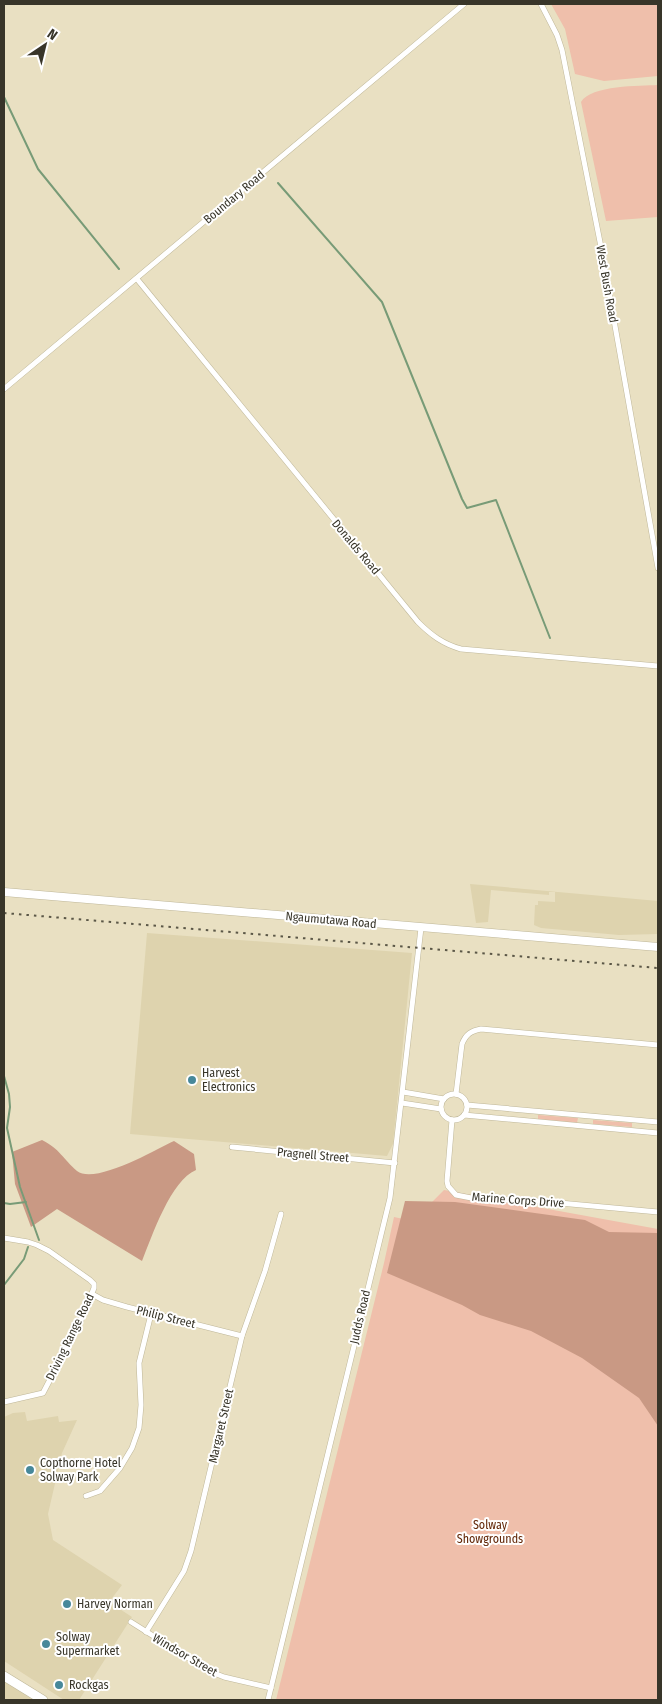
<svg xmlns="http://www.w3.org/2000/svg" width="662" height="1704" font-family="'Fira Sans Condensed',sans-serif">
  <rect width="100%" height="100%" fill="#e9e0c2"/>
  <g fill="#ded3ae">
    <path d="M470,884L658,901V934L619,935L541,928L534,925L535,905H538V901L555,902V892H549V895L491,890L488,922L476,923Z"/>
    <path d="M147,933L412,953L393,1144L387,1156L130,1134Z"/>
    <path d="M25,1412L27,1421L58,1416L59,1422L77,1420L62,1453L48,1514L53,1540L122,1585L109,1602L132,1617L79,1700H64L4,1661V1417L13,1413Z"/>
    <path d="M4,1681L33,1700H4Z"/>
  </g>
  <g fill="#efbfab">
    <path d="M551,4H658V76L604,81L575,74L565,29Z"/>
    <path d="M658,85V217L606,221L581,102C591,85 640,86 658,85Z"/>
    <path d="M538,1115L578,1118L577,1123L538,1119Z"/>
    <path d="M593,1120L632,1123V1127L593,1124Z"/>
    <path d="M444,1190L658,1229V1700H276L384,1263L394,1217L427,1224L431,1203Z"/>
  </g>
  <g fill="#c99984">
    <path d="M42,1140C60,1149 63,1159 77,1171C95,1185 155,1150 174,1141L194,1154L196,1170C171,1180 152,1236 142,1261L57,1209L31,1227L15,1184L12,1152Z"/>
    <path d="M405,1201L455,1202L585,1220L609,1232L658,1233V1426L639,1398L582,1358L531,1331L480,1315L462,1305L387,1273Z"/>
  </g>
  <g fill="none" stroke-linecap="round" stroke-linejoin="round">
    <g stroke="#789b77" stroke-width="2">
      <path d="M4,97L38,169L119,269"/>
      <path d="M278,183L382,302L462,499L467,508L496,500L550,638"/>
      <path d="M4,1076L9,1094L10,1107L7,1128L20,1187L39,1240"/>
      <path d="M4,1203L10,1204L26,1202"/>
      <path d="M4,1285L24,1259L28,1247"/>
    </g>
    <g stroke="#bfb799" stroke-width="6">
      <g id="minor">
        <path d="M541,4L557,35L562,50L601,247L658,568"/>
        <path d="M137,279L418,622C431,635 443,644 461,649L658,666"/>
        <path d="M4,389L464,4"/>
        <path d="M403,1092L444,1099"/>
        <path d="M456,1094L462,1044C466,1034 471,1031 481,1029L658,1045"/>
        <circle cx="454" cy="1107" r="13"/>
        <path d="M402,1103L441,1109"/>
        <path d="M467,1105L658,1122"/>
        <path d="M464,1115L658,1133"/>
        <path d="M452,1120L447,1181L448,1186L456,1195L487,1201L516,1199L658,1212"/>
        <path d="M232,1147L395,1163"/>
        <path d="M4,1238L28,1242L37,1245L49,1251L90,1280L94,1284V1288L81,1320L43,1393L4,1402"/>
        <path d="M92,1294L103,1300L127,1307L242,1336"/>
        <path d="M86,1496L100,1491L120,1468L132,1448L139,1428L141,1405L139,1363L151,1314"/>
        <path d="M131,1622L209,1671L224,1677L271,1688"/>
        <path d="M146,1632L184,1571L191,1551L242,1336L265,1271L281,1214"/>
        <path d="M268,1700L390,1198L421,928"/>
      </g>
    </g>
    <g stroke="#bfb799" stroke-width="9">
      <path id="secondary" d="M4,892L658,947"/>
    </g>
    <g stroke="#bfb799" stroke-width="10">
      <path id="trunk" d="M4,1676L43,1700"/>
    </g>
    <use href="#minor" stroke="#fff" stroke-width="5"/>
    <use href="#secondary" stroke="#fff" stroke-width="8"/>
    <use href="#trunk" stroke="#fff" stroke-width="9"/>
    <path stroke="#5b5747" stroke-width="2" stroke-dasharray="2.5 5" stroke-linecap="butt" d="M4,913L658,968"/>
  </g>
  <g fill="#47889a" stroke="#fff" stroke-width="2">
    <circle cx="192" cy="1080" r="5"/>
    <circle cx="30" cy="1470" r="5"/>
    <circle cx="67" cy="1604" r="5"/>
    <circle cx="46" cy="1644" r="5"/>
    <circle cx="59" cy="1685" r="5"/>
  </g>
  <g text-anchor="middle" stroke-width="4" stroke-linejoin="round" paint-order="stroke">
    <g font-size="12" fill="#383529" stroke="#fff">
      <text transform="translate(234 197) rotate(-40)" y="4">Boundary Road</text>
      <text transform="translate(607 284) rotate(80)" y="4">West Bush Road</text>
      <text transform="translate(356 547) rotate(50)" y="4">Donalds Road</text>
      <text transform="translate(331 920) rotate(5)" y="4">Ngaumutawa Road</text>
      <text transform="translate(313 1155) rotate(5)" y="4">Pragnell Street</text>
      <text transform="translate(518 1200) rotate(4)" y="4">Marine Corps Drive</text>
      <text transform="translate(166 1317) rotate(14)" y="4">Philip Street</text>
      <text transform="translate(360 1317) rotate(-77)" y="4">Judds Road</text>
      <text transform="translate(70 1337) rotate(-64)" y="4">Driving Range Road</text>
      <text transform="translate(221 1426) rotate(-77)" y="4">Margaret Street</text>
      <text transform="translate(185 1655) rotate(30)" y="4">Windsor Street</text>
    </g>
    <g font-size="12" fill="#383529" stroke="#fff" text-anchor="start">
      <text x="202" y="1077">Harvest<tspan x="202" dy="14">Electronics</tspan></text>
      <text x="40" y="1467">Copthorne Hotel<tspan x="40" dy="14">Solway Park</tspan></text>
      <text x="77" y="1608">Harvey Norman</text>
      <text x="56" y="1641">Solway<tspan x="56" dy="14">Supermarket</tspan></text>
      <text x="69" y="1689">Rockgas</text>
    </g>
    <g font-size="12" fill="#622606" stroke="#fff">
      <text x="490" y="1529">Solway<tspan x="490" dy="14">Showgrounds</tspan></text>
    </g>
  </g>
  <rect width="662" height="1704" fill="none" stroke="#383529" stroke-width="10"/>
  <g transform="translate(45 45) rotate(35)" stroke="#ffffff" stroke-width="4" paint-order="stroke">
  <path d="M0-4L9 19L0 12L-9 19Z" fill="#383529"/>
  <text y="-8" font-size="14" font-weight="bold" text-anchor="middle" fill="#383529">N</text>
  </g>
</svg>
